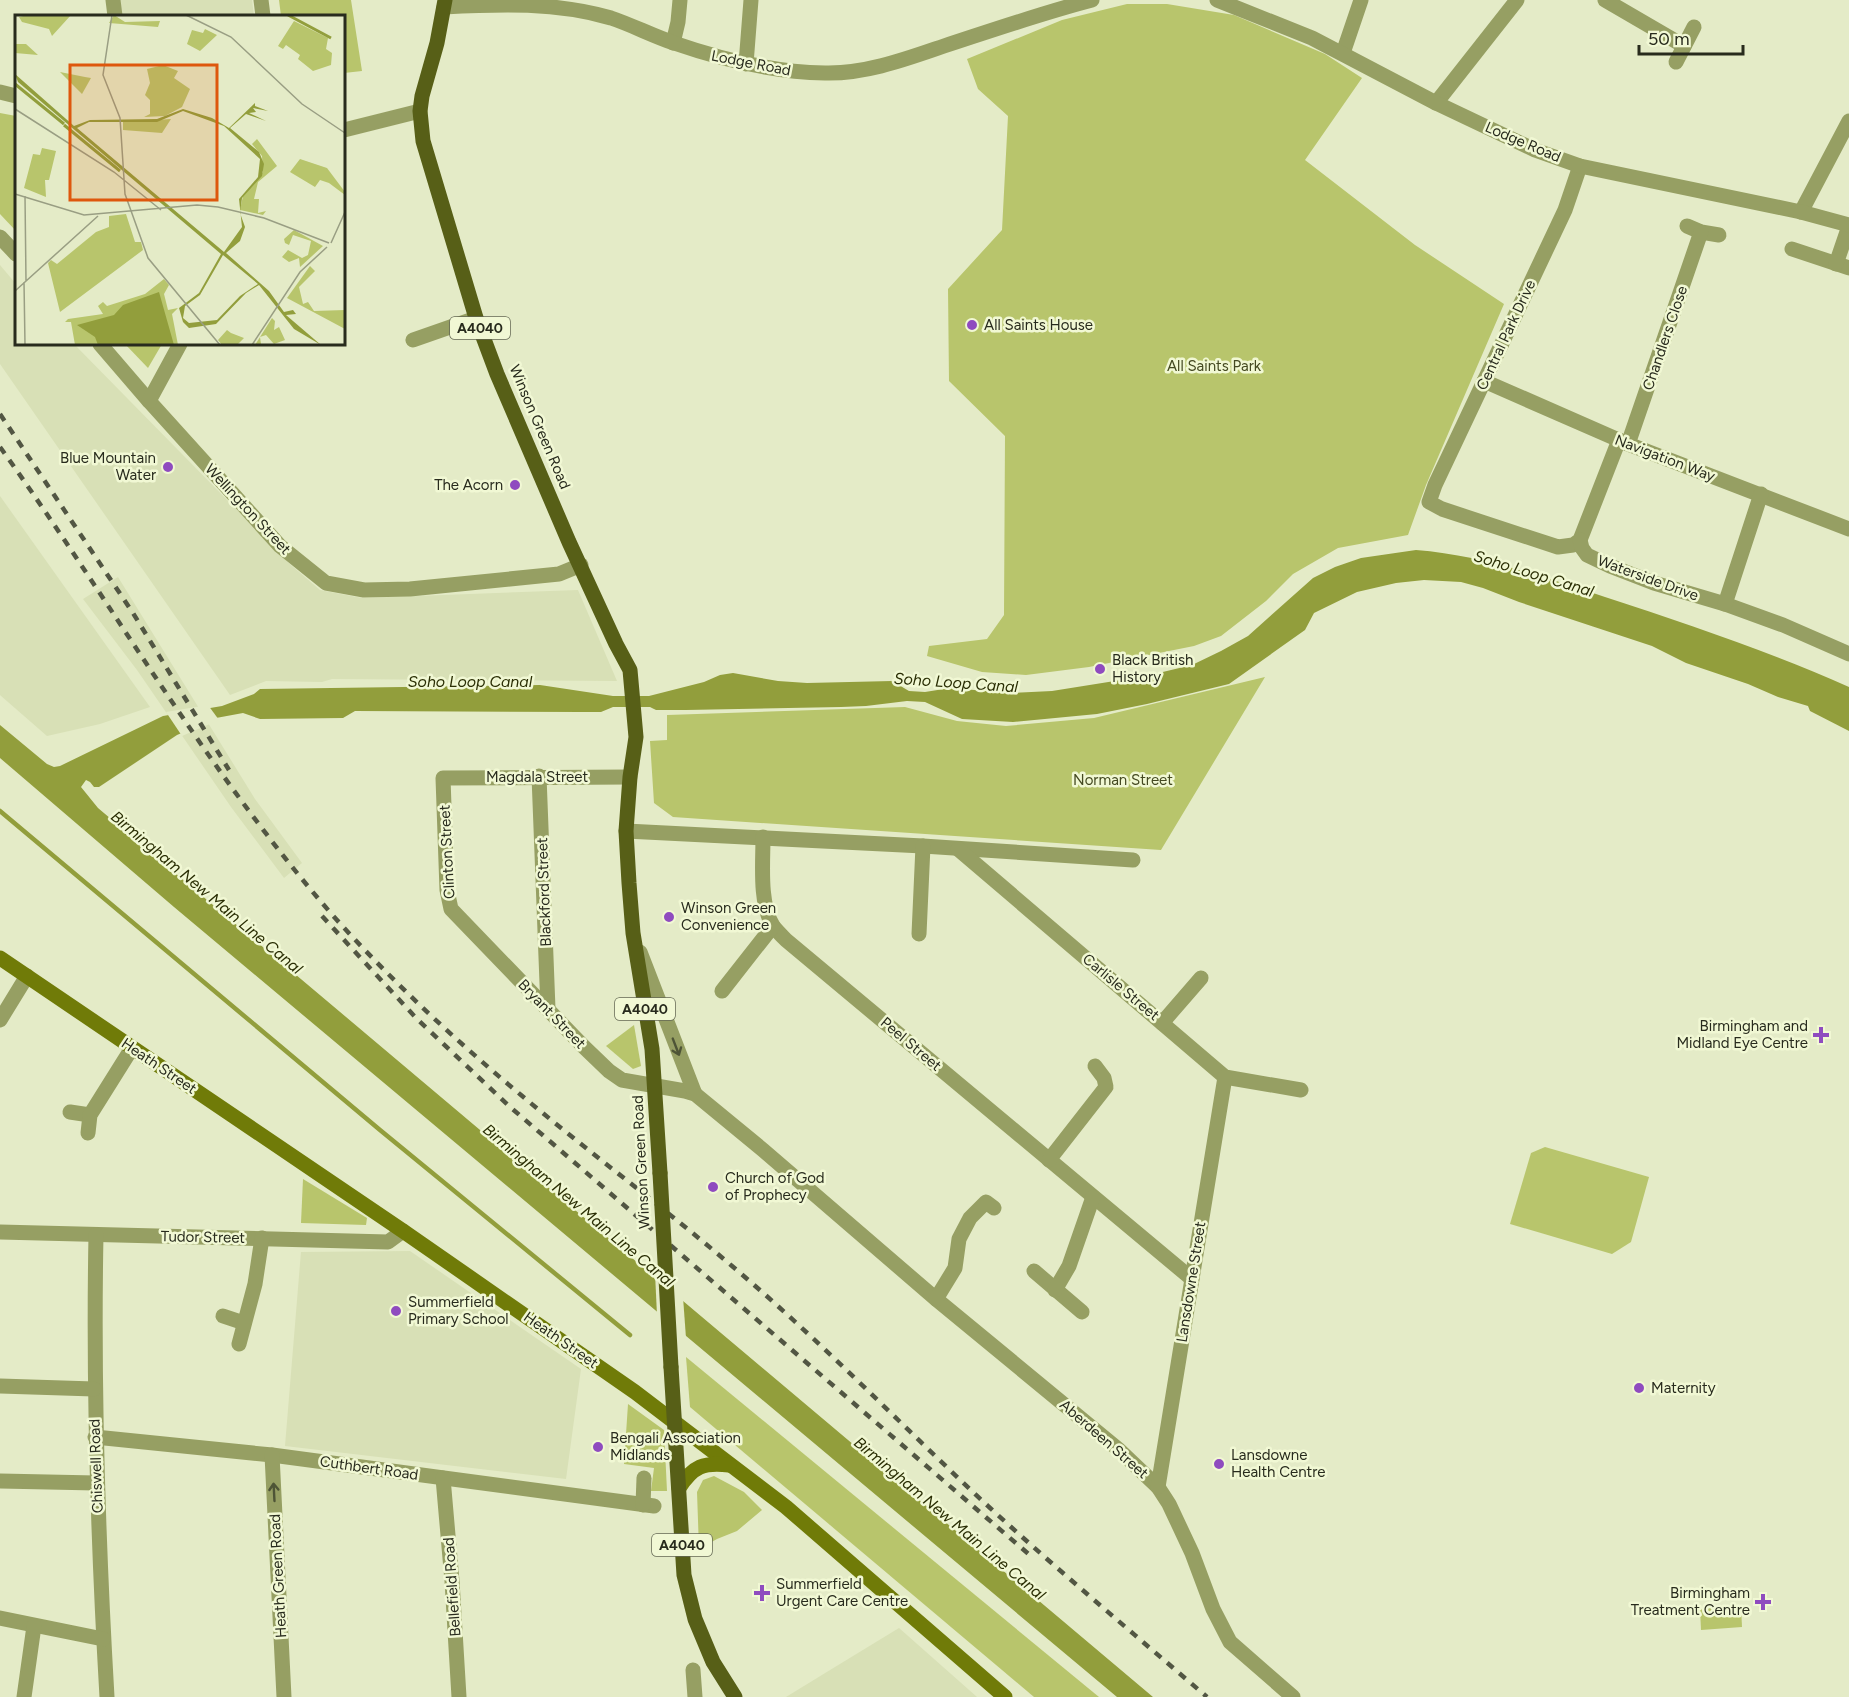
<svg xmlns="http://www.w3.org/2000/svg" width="1849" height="1697" font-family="Figtree,sans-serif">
  <rect width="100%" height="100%" fill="#e4ebc7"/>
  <g fill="#d8e0b6">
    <path d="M120,0H252L254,16H122Z"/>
    <path d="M0,265L16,284V344H74L291,565L320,590L362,598L578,590L617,681L332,679L322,682L266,681L230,695L0,364Z"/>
    <path d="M0,496L150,707L100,724L47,736L0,695Z"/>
    <path d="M118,577L255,799L302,863L284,878L231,807L137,670L83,599Z"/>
    <path d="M410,1251L581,1369L566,1479L285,1446L301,1252Z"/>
    <path d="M899,1628L977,1697H786L835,1667Z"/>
  </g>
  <g fill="#b8c56c">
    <path d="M279,0H351L362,71L344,73V16H281Z"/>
    <path d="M1127,4H1167L1234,15L1325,54L1362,78L1305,160L1415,245L1504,304L1426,485L1408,535L1338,548L1293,574L1266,601L1221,636L1194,646L1089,667L1026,675L982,672L927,656L929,646L987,639L1004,615L1005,436L949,381L948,289L1002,230L1008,116L978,89L967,59L1062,20Z"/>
    <path d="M0,113L16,116V231L0,214Z"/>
    <path d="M125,344H162L148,368Z"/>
    <path d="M1265,677L1161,850L673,817L654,803L650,741L667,740V715L905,707L957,721L1006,726L1094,718Z"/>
    <path d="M634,1025L641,1066L633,1069L606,1046Z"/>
    <path d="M1545,1147L1649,1177L1631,1242L1612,1254L1510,1224L1531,1153Z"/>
    <path d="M303,1179L367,1218L366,1225L301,1223Z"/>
    <path d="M686,1357L1099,1697H1034L690,1407Z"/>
    <path d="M628,1404L664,1430L667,1491H651L654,1468L624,1464Z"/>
    <path d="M714,1476L744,1492L762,1510L737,1531L717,1539L699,1549L697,1492L703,1480Z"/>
    <path d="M1741,1606L1742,1627L1701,1630L1700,1609Z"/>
  </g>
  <path fill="#929e3c" d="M1416,550C1481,555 1543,577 1605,597C1688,624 1770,652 1849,687V731L1810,711L1808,706L1778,697L1748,684L1686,663L1652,646L1519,602L1483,588L1461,582L1424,580L1396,583L1357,592L1314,613L1305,630L1229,684L1147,704L1097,714L1013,722L962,719L925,702L907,701L866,706L841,707L686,710H656L650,707H613L601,712H582L355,711L343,718L260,719L243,713L216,718L177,735L99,787H94L90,782L86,780L81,787L98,808L1153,1697H1117L174,907L0,758V725L47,764L54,767L60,766L163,716L222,706L254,694L260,689L540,685L613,696H649L704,682L720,675L733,673L778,681L807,683L892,681L909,691L925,692L950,688L1011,693L1052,691L1146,676L1192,665L1221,651L1248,636L1313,578L1335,567L1361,558Z"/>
  <g fill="#e4ebc7">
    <path d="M208,705L219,720L182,736L166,712Z"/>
    <path d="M655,1273L683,1297L686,1338L657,1315Z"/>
  </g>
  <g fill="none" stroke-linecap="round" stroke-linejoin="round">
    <path stroke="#929e3c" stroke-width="4.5" d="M0,811L380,1130L630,1335"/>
    <g stroke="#969f63" stroke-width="15">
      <path d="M113,0L115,16"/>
      <path d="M261,0L263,16"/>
      <path d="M1605,0L1684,46"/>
      <path d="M673,43L678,22L680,0"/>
      <path d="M1343,53L1361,0"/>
      <path d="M1676,62L1694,27"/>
      <path d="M746,64L751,0"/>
      <path d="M0,92L16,96"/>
      <path d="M1436,103L1517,0"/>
      <path d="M344,130L420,111"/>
      <path d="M1580,166L1565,210L1435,485L1429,502L1442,509L1558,547L1573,545L1580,540L1619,440"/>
      <path d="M1801,212L1849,121"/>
      <path d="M1687,226L1701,232L1719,235"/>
      <path d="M0,237L16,254"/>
      <path d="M1792,249L1849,268"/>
      <path d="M1836,264L1849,226"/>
      <path d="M413,340L476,318"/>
      <path d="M100,344L149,401L280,546L326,583L364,590L410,589L559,574L581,565"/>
      <path d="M1484,381L1628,444L1849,529"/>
      <path d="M149,401L180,344"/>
      <path d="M1628,444L1701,232"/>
      <path d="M1580,540L1582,548L1587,555L1610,566L1654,583L1725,604L1783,625L1849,654"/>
      <path d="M1725,604L1761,494"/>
      <path d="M539,776L548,1009"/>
      <path d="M630,777L443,778L447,890L451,909L584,1047L609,1071L622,1080L685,1091L695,1094L763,1150L936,1299L1118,1449L1158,1487L1169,1504L1192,1553L1213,1609L1230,1642L1293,1697"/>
      <path d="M626,831L923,846L1133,860"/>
      <path d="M763,837C763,863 759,903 773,926C777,931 782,936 786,940L1192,1279"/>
      <path d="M958,849L1225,1077L1301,1090"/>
      <path d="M919,934L923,846"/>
      <path d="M640,952L695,1094"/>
      <path d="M722,991L773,926"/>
      <path d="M0,1020L27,976"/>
      <path d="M1162,1023L1201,978"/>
      <path d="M70,1112L90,1115"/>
      <path d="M88,1133L90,1115L132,1048"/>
      <path d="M1049,1160L1106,1087L1104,1078L1095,1066"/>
      <path d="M0,1232L388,1242L403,1231"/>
      <path d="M96,1235C93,1390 98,1542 107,1697"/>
      <path d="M1034,1271L1082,1312"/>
      <path d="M1055,1290L1069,1266L1093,1197"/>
      <path d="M936,1299L955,1268L959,1239L970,1218L986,1202L994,1208"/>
      <path d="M223,1316L244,1323"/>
      <path d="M239,1344L255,1284L262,1238"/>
      <path d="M0,1386L94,1389"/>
      <path d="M95,1437L272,1455L654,1506"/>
      <path d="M272,1455L284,1697"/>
      <path d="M443,1478L452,1581L459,1697"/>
      <path d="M0,1481L96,1483"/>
      <path d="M1158,1487L1225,1077"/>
      <path d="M643,1505L644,1478"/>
      <path d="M0,1618L103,1639"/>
      <path d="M693,1670L695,1697"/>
      <path d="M24,1697L34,1626"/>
    </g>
    <g stroke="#969f63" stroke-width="15">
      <path d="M1217,0L1312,38L1436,103L1535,150L1580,166L1801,212L1849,225"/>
      <path d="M444,7C500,4 556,2 611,18C632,25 653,36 674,43C723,60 773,72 825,73C866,74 906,59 944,46C993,30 1042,13 1092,0"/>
    </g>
    <g stroke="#707b08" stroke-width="15">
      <path d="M0,958L403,1231L635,1392L786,1507L1005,1697"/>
      <path d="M679,1488C693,1466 704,1462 729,1465"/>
    </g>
    <g stroke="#575f17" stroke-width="15">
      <path d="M445,0L437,43L422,96L420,111L423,141L476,318L497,374L569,542L616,644L630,670L636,737L630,777L626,831L629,883L633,933L652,1049L660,1173"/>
      <path d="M671,1367L684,1575L695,1619L713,1662L735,1697"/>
    </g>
    <g stroke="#525643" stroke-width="4.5" stroke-dasharray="8 8" stroke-linecap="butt">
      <path d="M0,414L133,613L229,770"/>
      <path d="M0,447C113,604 208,774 336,919C393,982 455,1040 521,1095C590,1153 663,1207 732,1266C822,1342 903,1427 989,1507C1060,1572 1134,1634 1207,1697"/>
      <path d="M322,916L417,1019L509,1106L1032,1557"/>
    </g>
    <path stroke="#575f17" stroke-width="15" d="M660,1173L671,1367"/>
  </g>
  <defs><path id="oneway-shaft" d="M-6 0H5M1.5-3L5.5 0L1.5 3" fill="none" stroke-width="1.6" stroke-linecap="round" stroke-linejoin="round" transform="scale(1.5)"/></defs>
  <g stroke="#4e5436">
    <use href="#oneway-shaft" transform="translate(676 1047) rotate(69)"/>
    <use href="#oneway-shaft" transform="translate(274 1492) rotate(-93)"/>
  </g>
  <g fill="#8f4bbf" stroke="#f1f8d4" stroke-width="2">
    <circle cx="972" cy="325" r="6"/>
    <circle cx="168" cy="467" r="6"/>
    <circle cx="515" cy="485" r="6"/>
    <circle cx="1100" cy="669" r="6"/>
    <circle cx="669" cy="917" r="6"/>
    <path d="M1818 1026h6v6h6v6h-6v6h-6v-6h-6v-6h6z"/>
    <circle cx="713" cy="1187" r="6"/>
    <circle cx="396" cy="1311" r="6"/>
    <circle cx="1639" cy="1388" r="6"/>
    <circle cx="598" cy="1447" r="6"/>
    <circle cx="1219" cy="1464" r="6"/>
    <path d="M759 1584h6v6h6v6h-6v6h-6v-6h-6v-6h6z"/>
    <path d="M1760 1593h6v6h6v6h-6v6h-6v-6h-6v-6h6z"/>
  </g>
  <g text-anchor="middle" stroke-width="5" stroke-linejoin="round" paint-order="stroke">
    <g fill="#f1f8d4" stroke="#646854" stroke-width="1.5">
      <rect x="450" y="317" width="60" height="22" rx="4.5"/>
      <rect x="615" y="998" width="60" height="22" rx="4.5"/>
      <rect x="652" y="1534" width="60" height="22" rx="4.5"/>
    </g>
    <g font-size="14" font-weight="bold" fill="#282b1d">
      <text x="480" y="333">A4040</text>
      <text x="645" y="1014">A4040</text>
      <text x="682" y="1550">A4040</text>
    </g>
    <g font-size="15" fill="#282b1d" stroke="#f1f8d4">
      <text transform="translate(751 63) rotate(11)" y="5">Lodge Road</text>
      <text transform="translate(1523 142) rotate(23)" y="5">Lodge Road</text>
      <text transform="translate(1506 335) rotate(-65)" y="5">Central Park Drive</text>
      <text transform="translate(1665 338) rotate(-71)" y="5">Chandlers Close</text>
      <text transform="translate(540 427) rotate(67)" y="5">Winson Green Road</text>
      <text transform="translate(1665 458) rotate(21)" y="5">Navigation Way</text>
      <text transform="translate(248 509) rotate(47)" y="5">Wellington Street</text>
      <text transform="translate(1648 578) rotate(20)" y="5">Waterside Drive</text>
      <text x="537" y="782">Magdala Street</text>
      <text transform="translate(447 852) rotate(-93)" y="5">Clinton Street</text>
      <text transform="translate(544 892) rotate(-92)" y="5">Blackford Street</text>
      <text transform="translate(1121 987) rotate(40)" y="5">Carlisle Street</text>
      <text transform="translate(552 1014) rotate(46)" y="5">Bryant Street</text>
      <text transform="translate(911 1044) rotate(40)" y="5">Peel Street</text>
      <text transform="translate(159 1066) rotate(34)" y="5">Heath Street</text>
      <text transform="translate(641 1162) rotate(-93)" y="5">Winson Green Road</text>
      <text transform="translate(203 1237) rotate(1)" y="5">Tudor Street</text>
      <text transform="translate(1191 1282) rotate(-81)" y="5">Lansdowne Street</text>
      <text transform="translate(561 1340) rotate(35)" y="5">Heath Street</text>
      <text transform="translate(1104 1439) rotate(41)" y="5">Aberdeen Street</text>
      <text transform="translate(96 1466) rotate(-92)" y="5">Chiswell Road</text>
      <text transform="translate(369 1468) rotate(8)" y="5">Cuthbert Road</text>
      <text transform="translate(278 1576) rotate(-93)" y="5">Heath Green Road</text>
      <text transform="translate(452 1587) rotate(-94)" y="5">Bellefield Road</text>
    </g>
    <g font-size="15" fill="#282b1d" stroke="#f1f8d4" text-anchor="start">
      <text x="984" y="330">All Saints House</text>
      <text x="156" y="463" text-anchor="end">Blue Mountain<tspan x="156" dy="17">Water</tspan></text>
      <text x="503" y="490" text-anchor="end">The Acorn</text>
      <text x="1112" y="665">Black British<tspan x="1112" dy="17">History</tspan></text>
      <text x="681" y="913">Winson Green<tspan x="681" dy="17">Convenience</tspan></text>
      <text x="1808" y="1031" text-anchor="end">Birmingham and<tspan x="1808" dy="17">Midland Eye Centre</tspan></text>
      <text x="725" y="1183">Church of God<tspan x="725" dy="17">of Prophecy</tspan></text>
      <text x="408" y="1307">Summerfield<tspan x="408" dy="17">Primary School</tspan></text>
      <text x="1651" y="1393">Maternity</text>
      <text x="610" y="1443">Bengali Association<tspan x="610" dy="17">Midlands</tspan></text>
      <text x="1231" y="1460">Lansdowne<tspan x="1231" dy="17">Health Centre</tspan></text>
      <text x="776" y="1589">Summerfield<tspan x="776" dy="17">Urgent Care Centre</tspan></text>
      <text x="1750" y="1598" text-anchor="end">Birmingham<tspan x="1750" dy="17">Treatment Centre</tspan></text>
    </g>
    <g font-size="15" fill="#444921" stroke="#f1f8d4">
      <text x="1214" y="371">All Saints Park</text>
      <text x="1123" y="785">Norman Street</text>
    </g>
    <g font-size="16" font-style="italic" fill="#2a2e04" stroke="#f1f8d4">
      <text transform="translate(1534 573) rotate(17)" y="6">Soho Loop Canal</text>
      <text x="470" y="687">Soho Loop Canal</text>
      <text transform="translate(956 682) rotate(4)" y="6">Soho Loop Canal</text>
      <text transform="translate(207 892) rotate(40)" y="6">Birmingham New Main Line Canal</text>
      <text transform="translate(579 1205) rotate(40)" y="6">Birmingham New Main Line Canal</text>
      <text transform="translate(950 1518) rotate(40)" y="6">Birmingham New Main Line Canal</text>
    </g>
  </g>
  <g transform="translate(15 15)">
    <rect width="330" height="330" fill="#e4ebc7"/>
    <path d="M13,0H56L37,21L34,14L7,7L4,2ZM99,0L110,7L145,6L143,12L94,8ZM279,6L313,23L311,34L317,38L316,50L298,56L283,44L285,40L271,30L268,34L263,31ZM190,14L202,20L185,36L172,29L177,15L188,18ZM0,29H11L23,40L0,38ZM148,50L163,56L159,63L175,74L167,92L150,101L129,102L135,99V85L130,80L135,68L132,54ZM45,57L70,62L76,63L67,79ZM156,104L147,118L108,115V107ZM242,124L262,151L243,167L239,184H244L243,198L251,196L248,200L225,195L228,181L248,157L247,141L237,129ZM27,133L41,136L34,165H30L31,182L9,173L18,139L25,140ZM285,144L312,153L330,177V180L314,168L305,165L300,172L275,157ZM111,199L120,227H126L128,235L45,297L33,248L36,245L42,249L81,217L94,212V201ZM279,215L308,231L285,252L284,243L274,247L267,242L273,235L287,243L293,240L296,226L278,220L274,230L270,228L269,224ZM295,251L300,256L284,272L288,289L293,287L299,296L330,295V314L272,283ZM149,264L154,270L149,279L153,295L163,293L157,299L163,330H60L56,307H50L53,304L88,299L83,291L88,287L92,291L130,279ZM257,303L260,306L259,315L264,312L270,325L259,329L251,320L245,322L246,329L240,330ZM212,315L216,318L229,323L222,330H207L203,325Z" fill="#b8c56c"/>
    <path d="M0,59L59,111L75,105L142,104L168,94L197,103L214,113L240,88V91L253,96L238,93L241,97L234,98L251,106L231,99L215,113L244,137L249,149L247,161L227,183L225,198L230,212L225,226L211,238L254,276L269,297L278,295L281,299L271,300L306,330L279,314L244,270L231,278L201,309L174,313L168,307L164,293L184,278L206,239L3,67ZM168,96L209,111L245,144L243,162L224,184L227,212L209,237L62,113L74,107H142ZM208,240L243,269L225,281L202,305L174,308L168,303L170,291L185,280ZM144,277L159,330H83L80,322L62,310L99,300L108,290Z" fill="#929e3c" fill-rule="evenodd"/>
    <path fill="none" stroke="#929e3c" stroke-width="3" d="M273,0L316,23M0,69L49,109M49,110L105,156"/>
    <path fill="none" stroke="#999e83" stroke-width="1.5" d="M97,0L88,60L105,103L110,179L133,243L205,330M171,0L216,22L287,89L330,118M0,94L99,157L146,195M0,179L69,200L182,190L203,192L249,203L314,228M10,181L11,266M316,228L330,197M9,267L10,330M0,276L83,201M237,330L285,257L312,232"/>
    <path fill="#de570d" fill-opacity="0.15" stroke="#de570d" stroke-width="3" d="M55,50H202V185H55Z"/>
    <rect width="330" height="330" fill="none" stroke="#282b1d" stroke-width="3"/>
  </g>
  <path d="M1639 45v9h104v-9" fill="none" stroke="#282b1d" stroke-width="3"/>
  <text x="1648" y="45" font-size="18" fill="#282b1d" stroke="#f1f8d4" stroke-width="4.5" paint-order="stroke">50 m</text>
</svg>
